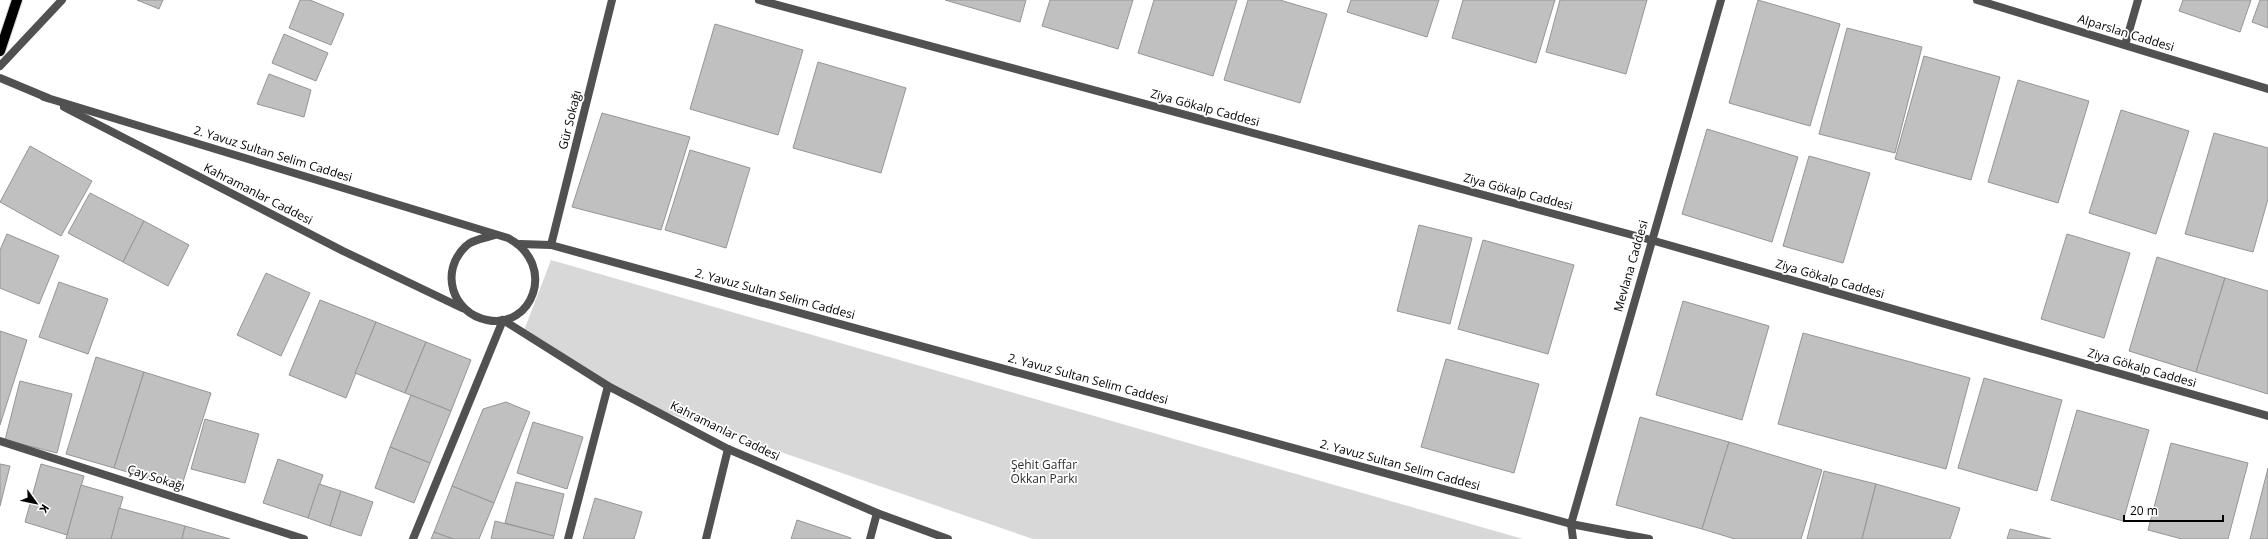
<svg xmlns="http://www.w3.org/2000/svg" width="2268" height="539" font-family="'Open Sans',sans-serif">
  <rect width="100%" height="100%" fill="#fff"/>
  <path fill="#d8d8d8" d="M551,260L1523,539H1033L653,408L523,333Z"/>
  <g fill="#c0c0c0" stroke="#959595">
    <path d="M137,0H163L159,9Z"/>
    <path d="M300,0H310L344,14L331,45L289,28Z"/>
    <path d="M945,0H1026L1020,22Z"/>
    <path d="M1050,0H1133L1118,49L1042,26Z"/>
    <path d="M1154,0H1237L1213,76L1138,53Z"/>
    <path d="M1248,0H1280L1327,14L1300,103L1224,80Z"/>
    <path d="M1351,0H1439L1427,37L1347,12Z"/>
    <path d="M1463,0H1555L1536,63L1452,38Z"/>
    <path d="M1560,0H1647L1626,74L1546,52Z"/>
    <path d="M1758,0L1840,24L1810,126L1729,103Z"/>
    <path d="M2183,0H2251L2240,32L2179,11Z"/>
    <path d="M2260,0H2268V28L2252,22Z"/>
    <path d="M715,24L803,50L778,135L690,109Z"/>
    <path d="M1847,28L1922,47L1895,153L1819,134Z"/>
    <path d="M284,34L328,53L316,81L272,63Z"/>
    <path d="M1924,56L2000,77L1971,180L1895,159Z"/>
    <path d="M818,62L906,88L881,173L793,148Z"/>
    <path d="M269,74L311,90L304,117L257,104Z"/>
    <path d="M2018,80L2089,101L2058,203L1988,182Z"/>
    <path d="M2121,110L2189,131L2156,234L2089,213Z"/>
    <path d="M602,113L690,137L661,230L572,207Z"/>
    <path d="M1707,129L1798,157L1772,242L1682,214Z"/>
    <path d="M2214,133L2268,148V199L2253,252L2185,234Z"/>
    <path d="M30,146L92,181L61,236L0,202Z"/>
    <path d="M690,150L750,168L726,248L665,230Z"/>
    <path d="M1809,156L1870,173L1843,263L1783,246Z"/>
    <path d="M90,193L144,221L123,262L68,233Z"/>
    <path d="M144,221L189,245L168,286L123,262Z"/>
    <path d="M1419,225L1472,238L1450,324L1397,311Z"/>
    <path d="M7,234L59,256L39,304L0,288V250Z"/>
    <path d="M2067,234L2130,253L2104,338L2041,319Z"/>
    <path d="M1483,240L1574,265L1548,354L1458,329Z"/>
    <path d="M2157,257L2225,278L2196,372L2129,351Z"/>
    <path d="M266,273L310,293L281,356L237,335Z"/>
    <path d="M2225,278L2268,291V394L2196,372Z"/>
    <path d="M59,282L108,299L88,354L39,337Z"/>
    <path d="M320,300L376,322L346,398L289,375Z"/>
    <path d="M1683,301L1769,326L1742,420L1656,395Z"/>
    <path d="M376,322L426,342L405,393L355,373Z"/>
    <path d="M0,331L27,340L0,425Z"/>
    <path d="M1803,333L1970,378L1946,469L1778,424Z"/>
    <path d="M426,342L471,360L451,411L405,393Z"/>
    <path d="M96,357L144,372L114,468L66,454Z"/>
    <path d="M1446,359L1539,384L1514,473L1421,447Z"/>
    <path d="M144,372L211,393L181,488L114,468Z"/>
    <path d="M1984,378L2062,400L2037,491L1958,468Z"/>
    <path d="M20,381L72,394L57,453L5,440Z"/>
    <path d="M411,395L451,411L430,463L390,447Z"/>
    <path d="M506,402L530,412L494,503L452,486L483,409Z"/>
    <path d="M2077,410L2149,430L2123,521L2051,500Z"/>
    <path d="M1640,417L1729,442L1702,529L1616,505Z"/>
    <path d="M205,419L259,434L245,483L191,469Z"/>
    <path d="M533,422L583,437L567,489L517,473Z"/>
    <path d="M1729,442L1822,470L1801,539H1735L1702,529Z"/>
    <path d="M2171,443L2248,463L2228,539H2182L2148,530Z"/>
    <path d="M390,447L430,463L414,503L375,488Z"/>
    <path d="M278,459L323,475L308,518L263,503Z"/>
    <path d="M0,464L10,466L0,506Z"/>
    <path d="M41,464L84,476L67,535L25,522Z"/>
    <path d="M2268,468V539H2250Z"/>
    <path d="M1824,471L1876,484L1862,539H1807Z"/>
    <path d="M516,482L564,494L554,536L505,523Z"/>
    <path d="M319,484L341,491L330,526L308,518Z"/>
    <path d="M1876,484L1960,508L1950,539H1862Z"/>
    <path d="M81,485L123,497L111,539H66Z"/>
    <path d="M452,486L494,503L479,539H453L434,532Z"/>
    <path d="M341,491L373,502L361,536L330,526Z"/>
    <path d="M595,498L642,512L634,539H583Z"/>
    <path d="M119,508L185,526L182,539H111Z"/>
    <path d="M797,520L851,538V539H791Z"/>
    <path d="M495,521L554,536L553,539H491Z"/>
    <path d="M185,526L230,539H182Z"/>
    <path d="M2010,529L2051,539H2007Z"/>
    <path d="M434,532L453,539H431Z"/>
  </g>
  <g fill="none" stroke-linecap="round" stroke-linejoin="round">
    <g stroke="#dbdbdb" stroke-width="12">
      <path id="primary" d="M0,51L17,0"/>
    </g>
    <path stroke="#515151" stroke-width="8" d="M0,66L62,0"/>
    <g stroke="#515151" stroke-width="8">
      <path d="M759,0L1651,240L2268,416"/>
      <path d="M2125,45L2138,0"/>
      <path d="M551,245L612,0"/>
      <path d="M0,441L304,539"/>
      <path d="M413,539L503,320"/>
      <path d="M568,539L608,386"/>
      <path d="M706,539L728,449"/>
      <path d="M870,539L877,513"/>
    </g>
    <g stroke="#515151" stroke-width="8">
      <path d="M1977,0L2268,89"/>
      <path d="M0,78L48,98"/>
      <path d="M44,97L508,238C558,265 532,330 487,320C452,313 439,271 466,246C473,239 486,238 495,235"/>
      <path d="M64,107L343,251L462,308"/>
      <path d="M520,244L551,245L1571,524L1649,539"/>
      <path d="M503,320L608,386L728,449L877,513L948,539"/>
      <path d="M1573,539L1571,524L1721,0"/>
    </g>
    <use href="#primary" stroke="#000" stroke-width="10"/>
  </g>
  <g text-anchor="middle" stroke-width="3.5" stroke-linejoin="round" paint-order="stroke">
    <g font-size="12" fill="#000" stroke="#fff">
      <text transform="translate(2126 33) rotate(17)" y="4">Alparslan Caddesi</text>
      <text transform="translate(1205 108) rotate(15)" y="4">Ziya Gökalp Caddesi</text>
      <text transform="translate(570 120) rotate(-76)" y="4">Gür Sokağı</text>
      <text transform="translate(273 154) rotate(17)" y="4">2. Yavuz Sultan Selim Caddesi</text>
      <text transform="translate(1518 192) rotate(15)" y="4">Ziya Gökalp Caddesi</text>
      <text transform="translate(258 194) rotate(27)" y="4">Kahramanlar Caddesi</text>
      <text transform="translate(1631 266) rotate(-74)" y="4">Mevlana Caddesi</text>
      <text transform="translate(1830 279) rotate(16)" y="4">Ziya Gökalp Caddesi</text>
      <text transform="translate(775 294) rotate(15)" y="4">2. Yavuz Sultan Selim Caddesi</text>
      <text transform="translate(2142 368) rotate(16)" y="4">Ziya Gökalp Caddesi</text>
      <text transform="translate(1088 379) rotate(15)" y="4">2. Yavuz Sultan Selim Caddesi</text>
      <text transform="translate(725 431) rotate(26)" y="4">Kahramanlar Caddesi</text>
      <text transform="translate(1400 465) rotate(15)" y="4">2. Yavuz Sultan Selim Caddesi</text>
      <text transform="translate(156 478) rotate(18)" y="4">Çay Sokağı</text>
    </g>
    <g font-size="12" fill="#2f2f2f" stroke="#fff">
      <text x="1044" y="469">Şehit Gaffar<tspan x="1044" dy="14">Okkan Parkı</tspan></text>
    </g>
  </g>
  <g transform="translate(36 503) rotate(123)" stroke="#ffffff" stroke-width="3" paint-order="stroke">
  <path d="M0-3L7 15L0 10L-7 15Z" fill="#000000"/>
  <text y="-6" font-size="11" font-weight="bold" text-anchor="middle" fill="#000000">K</text>
  </g>
  <path d="M2124 515v6h99v-6" fill="none" stroke="#000000" stroke-width="2"/>
  <text x="2130" y="515" font-size="12" fill="#000000" stroke="#ffffff" stroke-width="3" paint-order="stroke">20 m</text>
</svg>
